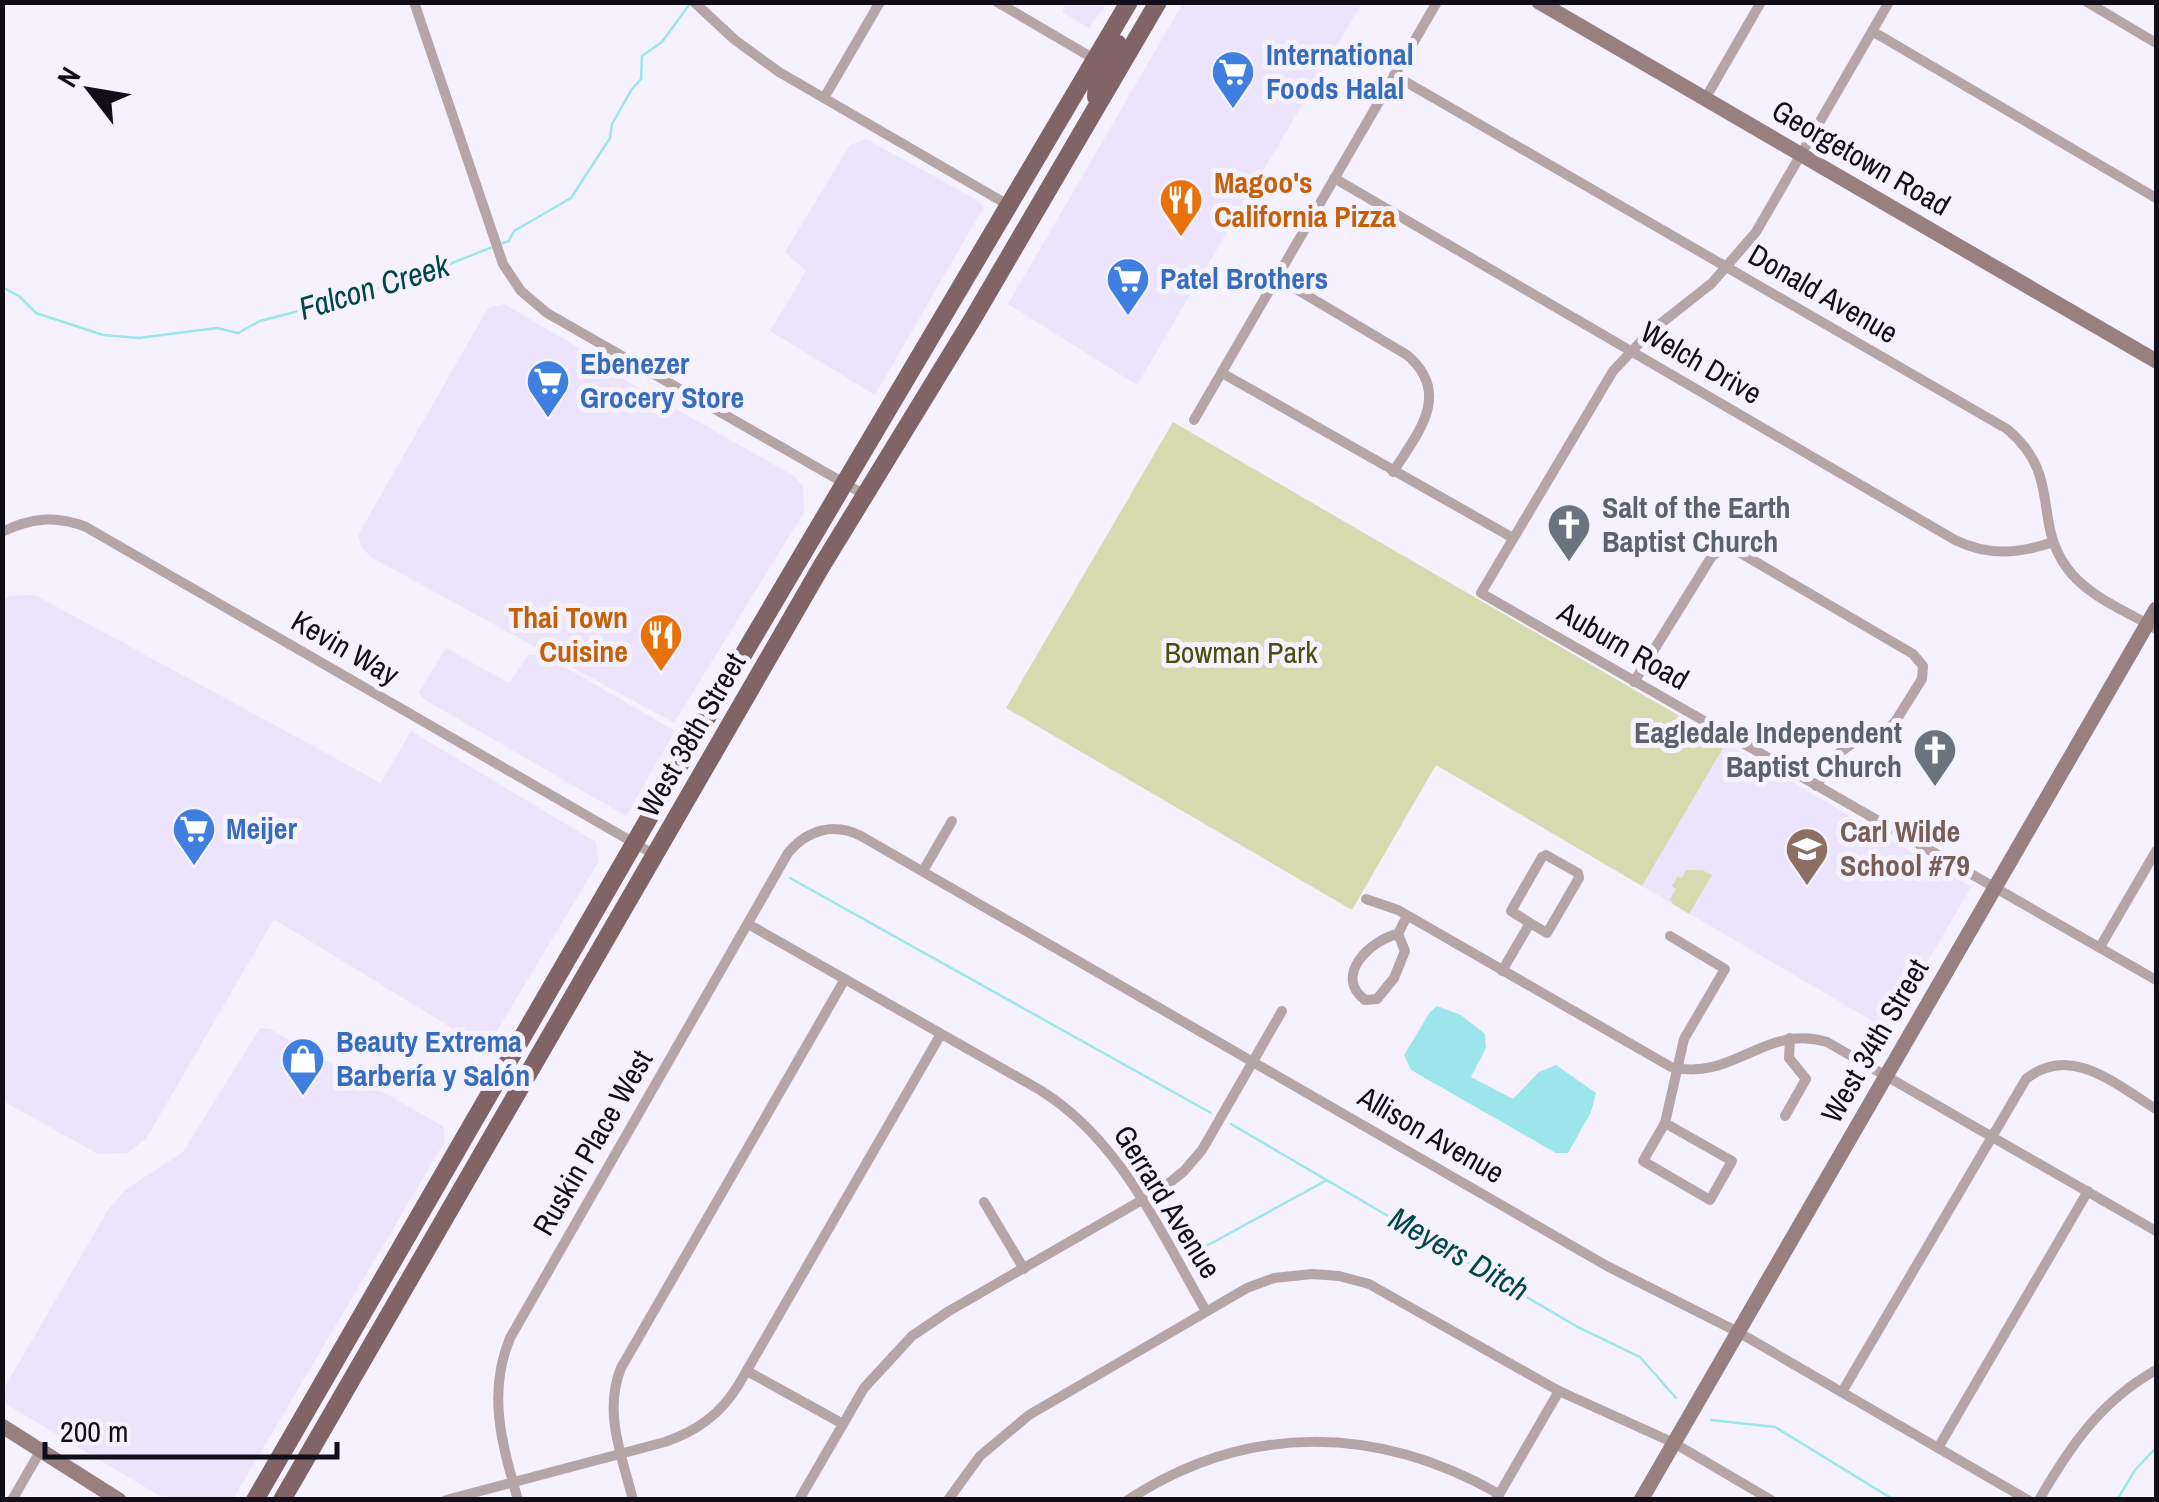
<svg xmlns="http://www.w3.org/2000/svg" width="2159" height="1502" font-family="'Archivo Narrow',sans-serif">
  <rect width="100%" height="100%" fill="#f6f1fe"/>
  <g fill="#ece4fc">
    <path d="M1358,2L1361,4L1352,20L1137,385L1008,304L1183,3Z"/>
    <path d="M1066,3V2L1107,3L1089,28L1062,12Z"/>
    <path d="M866,139L979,201L983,208L875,395L770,331L806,271L785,252L850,145Z"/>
    <path d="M504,304L623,374L625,380L794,476L803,486L804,512L674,723L371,557L361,547L358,535L488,308Z"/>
    <path d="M35,595L381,783L411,731L596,842L599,861L486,1049L274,919L146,1139L127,1153L98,1154L3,1101V601L8,596Z"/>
    <path d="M446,648L509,683L528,655H544L675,731L626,816L422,698L419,692Z"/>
    <path d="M1726,743L1971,887L1888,1030L1642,886Z"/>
    <path d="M260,1028L270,1029L443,1126L445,1141L233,1499H165L6,1404L3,1390L108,1210L125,1190L183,1152Z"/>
  </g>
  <g fill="#d6dbaf">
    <path d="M1173,422L1726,743L1642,886L1436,765L1352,910L1006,708Z"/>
    <path d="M1686,870H1702L1712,875L1689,914L1673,904L1670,899L1676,889L1672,886L1678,876L1682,878Z"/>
  </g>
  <path fill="#9ce6eb" d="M1437,1006L1461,1015L1485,1034L1486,1048L1471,1077L1513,1099L1539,1072L1556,1065L1596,1093L1591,1112L1568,1153H1556L1411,1070L1404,1055L1430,1012Z"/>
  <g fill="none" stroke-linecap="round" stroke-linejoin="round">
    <g stroke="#9ce6eb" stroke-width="2.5">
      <path d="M503,243L509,241L514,231L571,198L610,138L612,124L632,89L641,79L642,56L662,42L689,5"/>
      <path d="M2,287L19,296L36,313L103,335L139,338L217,328L238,333L260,321L295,312L331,293L350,295L406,281L419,272L437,269L495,246"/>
      <path d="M790,878L1211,1113"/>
      <path d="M1231,1124L1576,1326L1640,1357L1676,1398"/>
      <path d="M1188,1256L1327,1180"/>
      <path d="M1711,1420L1775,1427L1894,1500"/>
      <path d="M2117,1500L2135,1470L2156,1448"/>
    </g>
    <g stroke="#b6a5a6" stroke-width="10">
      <path d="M414,2L503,264L521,291L547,313L865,495"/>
      <path d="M694,2L735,40L779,72L1010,206"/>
      <path d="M997,2L1096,60"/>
      <path d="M1889,2L1756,232L1712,283L1650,332L1613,371L1481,593L2156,980"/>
      <path d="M2087,2L2156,43"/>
      <path d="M1872,31L2156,198"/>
      <path d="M1394,75L2007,429C2063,476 2032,520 2067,568C2088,597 2127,611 2156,629"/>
      <path d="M824,98L880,2"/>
      <path d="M1705,99L1761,2"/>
      <path d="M1334,178L1955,540C1988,556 2019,554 2053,542"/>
      <path d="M1276,277L1407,355C1453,394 1417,434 1393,472"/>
      <path d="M1222,373L1513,538"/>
      <path d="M1194,420L1437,2"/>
      <path d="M2,532C30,518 56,515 86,527L655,855"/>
      <path d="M1634,682L1712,556L1722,550L1737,551L1913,654L1923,666L1922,679L1895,722L1884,731L1856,741L1839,753L1816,786"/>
      <path d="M923,871L952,821"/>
      <path d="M1366,899L1398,910L1671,1067C1734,1082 1765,1023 1827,1042L2156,1231"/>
      <path d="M748,924L1040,1090C1121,1140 1160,1232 1206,1311"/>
      <path d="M1398,934L1405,951L1394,978L1377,999L1365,1000C1333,976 1370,940 1398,934L1407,916"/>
      <path d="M2100,947L2156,851"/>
      <path d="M1502,971L1530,923L1511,911L1542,857L1546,855L1578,873L1579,878L1547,933L1530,923"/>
      <path d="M1785,1116L1806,1079L1789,1058L1790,1038"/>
      <path d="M1665,1123L1732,1161L1710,1200L1643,1161Z"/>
      <path d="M1665,1123L1684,1039L1725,969L1670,936"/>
      <path d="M984,1202L1024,1269"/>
      <path d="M747,1371L843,1424"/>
      <path d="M1842,1392L2026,1079C2071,1043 2116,1085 2156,1109"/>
      <path d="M1938,1448L2088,1191"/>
      <path d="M1497,1498L1559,1391"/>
      <path d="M12,1500L41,1450"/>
      <path d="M446,1500L665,1442C697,1431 721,1414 739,1384L941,1034"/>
      <path d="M518,1500C502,1444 487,1394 510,1338L788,853C807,830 833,822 861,836L1607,1266L1738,1332L2028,1500"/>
      <path d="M633,1500C622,1456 603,1412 621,1368L845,979"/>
      <path d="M799,1500L864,1388L912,1336L949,1311L1163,1188L1184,1171L1202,1150L1282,1011"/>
      <path d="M948,1500L980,1456L1029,1415L1247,1288L1274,1278L1312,1274L1339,1276L1369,1284L1559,1391L1674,1443L1771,1500"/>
      <path d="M1128,1500C1247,1422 1377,1425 1499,1494"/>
      <path d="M2039,1500C2070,1446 2101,1401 2156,1370"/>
    </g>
    <g stroke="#987f80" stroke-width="15">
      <path d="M1539,2L2156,361"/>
      <path d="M2,1426L119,1500"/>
      <path d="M1641,1500L2156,609"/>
    </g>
    <g stroke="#816466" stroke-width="18">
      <path d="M1096,97L1097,83L1118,44"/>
      <path d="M255,1500L750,643L1129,2"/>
      <path d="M282,1500L821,567L972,320L1158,2"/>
    </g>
  </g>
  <defs>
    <g id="supermarket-pin" transform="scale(2.25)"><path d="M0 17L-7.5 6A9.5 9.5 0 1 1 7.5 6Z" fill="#3f7fe0" stroke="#f6f1fe"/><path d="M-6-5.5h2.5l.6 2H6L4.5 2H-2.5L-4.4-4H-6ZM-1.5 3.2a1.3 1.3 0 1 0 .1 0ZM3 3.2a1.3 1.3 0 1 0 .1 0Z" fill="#fff"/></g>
    <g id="restaurant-pin" transform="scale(2.25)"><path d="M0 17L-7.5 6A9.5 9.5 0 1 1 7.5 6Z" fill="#e8710a" stroke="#f6f1fe"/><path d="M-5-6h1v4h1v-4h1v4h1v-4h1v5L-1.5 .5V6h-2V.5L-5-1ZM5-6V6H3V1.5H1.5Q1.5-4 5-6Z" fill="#fff"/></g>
    <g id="church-pin" transform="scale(2.25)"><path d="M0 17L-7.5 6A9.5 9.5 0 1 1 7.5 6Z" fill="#6b7280" stroke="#f6f1fe"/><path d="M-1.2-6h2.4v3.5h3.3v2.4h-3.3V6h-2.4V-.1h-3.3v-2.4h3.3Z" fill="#fff"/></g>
    <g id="school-pin" transform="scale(2.25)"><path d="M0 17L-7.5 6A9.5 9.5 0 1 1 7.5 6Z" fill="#8d6e63" stroke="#f6f1fe"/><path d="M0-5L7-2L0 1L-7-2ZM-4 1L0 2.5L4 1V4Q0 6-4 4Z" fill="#fff"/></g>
    <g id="shop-pin" transform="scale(2.25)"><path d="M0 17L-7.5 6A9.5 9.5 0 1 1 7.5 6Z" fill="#3f7fe0" stroke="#f6f1fe"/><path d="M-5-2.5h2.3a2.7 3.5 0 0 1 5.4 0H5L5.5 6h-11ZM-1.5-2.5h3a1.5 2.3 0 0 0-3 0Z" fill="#fff"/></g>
  </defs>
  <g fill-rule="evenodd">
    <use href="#supermarket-pin" x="1233" y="72"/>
    <use href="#restaurant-pin" x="1181" y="200"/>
    <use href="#supermarket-pin" x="1128" y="279"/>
    <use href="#supermarket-pin" x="548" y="381"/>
    <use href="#church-pin" x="1569" y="525"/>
    <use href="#restaurant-pin" x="661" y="635"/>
    <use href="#church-pin" x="1935" y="750"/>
    <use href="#supermarket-pin" x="194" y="829"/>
    <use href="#school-pin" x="1807" y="849"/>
    <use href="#shop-pin" x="303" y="1059"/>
  </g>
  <g text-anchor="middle" stroke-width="10" stroke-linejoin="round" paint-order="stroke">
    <g font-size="30" font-weight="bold" fill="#366cbe" stroke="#f6f1fe" text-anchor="start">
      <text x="1266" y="65">International<tspan x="1266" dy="34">Foods Halal</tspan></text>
      <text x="1160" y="289">Patel Brothers</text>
      <text x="580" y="374">Ebenezer<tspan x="580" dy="34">Grocery Store</tspan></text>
      <text x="226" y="839">Meijer</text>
      <text x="336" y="1052">Beauty Extrema<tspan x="336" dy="34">Barbería y Salón</tspan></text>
    </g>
    <g font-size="30" fill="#120e19" stroke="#f6f1fe">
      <text transform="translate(1861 158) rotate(30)" y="10">Georgetown Road</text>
      <text transform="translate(1823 294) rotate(30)" y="10">Donald Avenue</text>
      <text transform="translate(1701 363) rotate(30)" y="10">Welch Drive</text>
      <text transform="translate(1623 646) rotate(30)" y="10">Auburn Road</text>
      <text transform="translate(345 648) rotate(30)" y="10">Kevin Way</text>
      <text transform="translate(692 735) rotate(-60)" y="10">West 38th Street</text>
      <text transform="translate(1875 1041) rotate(-60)" y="10">West 34th Street</text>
      <text transform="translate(1431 1135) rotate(30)" y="10">Allison Avenue</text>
      <text transform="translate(593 1143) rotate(-60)" y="10">Ruskin Place West</text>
      <text transform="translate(1167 1202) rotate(58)" y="10">Gerrard Avenue</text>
    </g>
    <g font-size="30" font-weight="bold" fill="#c56008" stroke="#f6f1fe" text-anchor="start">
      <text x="1214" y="193">Magoo's<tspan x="1214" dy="34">California Pizza</tspan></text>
      <text x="628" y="628" text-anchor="end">Thai Town<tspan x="628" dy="34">Cuisine</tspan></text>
    </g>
    <g font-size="30" font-weight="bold" fill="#5b616d" stroke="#f6f1fe" text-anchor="start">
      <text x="1602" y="518">Salt of the Earth<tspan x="1602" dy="34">Baptist Church</tspan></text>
      <text x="1902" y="743" text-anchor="end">Eagledale Independent<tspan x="1902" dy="34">Baptist Church</tspan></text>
    </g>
    <g font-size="30" fill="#494d0e" stroke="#f6f1fe">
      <text x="1241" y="663">Bowman Park</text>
    </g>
    <g font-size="30" font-weight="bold" fill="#785e54" stroke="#f6f1fe" text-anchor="start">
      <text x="1840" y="842">Carl Wilde<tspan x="1840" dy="34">School #79</tspan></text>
    </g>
    <g font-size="32" font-style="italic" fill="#00464a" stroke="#f6f1fe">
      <text transform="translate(374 287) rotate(-17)" y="11">Falcon Creek</text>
      <text transform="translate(1459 1254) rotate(30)" y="11">Meyers Ditch</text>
    </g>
  </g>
  <rect width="2159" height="1502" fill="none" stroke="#120e19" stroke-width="10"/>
  <g transform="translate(90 90) rotate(301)" stroke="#f6f1fe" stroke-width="8" paint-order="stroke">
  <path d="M0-8L18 38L0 25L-18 38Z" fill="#120e19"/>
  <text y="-15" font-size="28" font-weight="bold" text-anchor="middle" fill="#120e19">N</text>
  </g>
  <path d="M45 1442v15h292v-15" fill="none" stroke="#120e19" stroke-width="5"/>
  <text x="60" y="1442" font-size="30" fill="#120e19" stroke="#f6f1fe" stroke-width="8" paint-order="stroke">200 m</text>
</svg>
